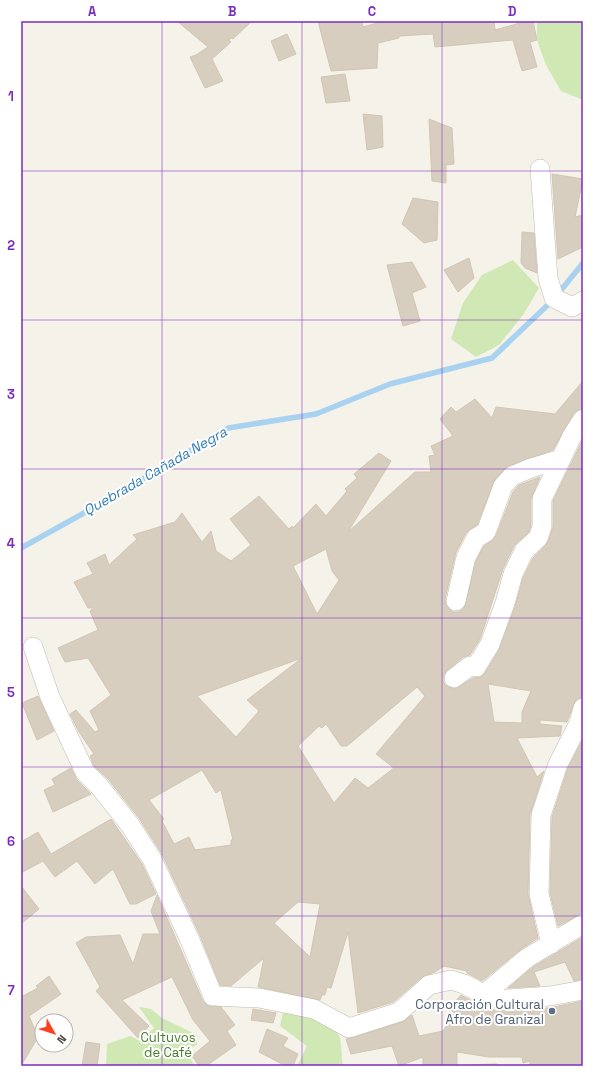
<svg xmlns="http://www.w3.org/2000/svg" width="604" height="1087" font-family="'Space Grotesk',sans-serif">
  <rect width="100%" height="100%" fill="#f5f2ea"/>
  <g fill="#d0e8b4">
    <path d="M537,21H583V100L561,91L546,65L537,40Z"/>
    <path d="M513,260L539,288L523,315L499,345L476,357L451,339L463,303L482,275Z"/>
    <path d="M139,1007L151,1009L162,1018L197,1035V1045L191,1048L188,1055L195,1066H106L107,1044L130,1036L140,1041L154,1028Z"/>
    <path d="M283,1012C299,1014 335,1020 340,1038C342,1047 341,1057 343,1066H297L307,1046L280,1026Z"/>
    <path d="M496,1063L502,1066H464L465,1065Z"/>
  </g>
  <g fill="none" stroke-linecap="round" stroke-linejoin="round">
    <path stroke="#a8d2f0" stroke-width="5.5" d="M21,548L111,498L228,428L316,414L390,384L492,358L553,300L583,263"/>
  </g>
  <g fill="#d7cec0" stroke="#d1c6b3" fill-rule="evenodd">
    <path d="M177,21H252L233,39L231,38L229,40L231,42L212,59L223,81L205,88L190,57L196,55L208,47Z"/>
    <path d="M318,21H362L363,27L384,21H494L495,30L527,21H533L537,40L530,42L537,67L522,71L513,40L435,47L433,34L399,36V38L378,43L377,68L331,71Z"/>
    <path d="M287,34L296,54L279,61L271,41Z"/>
    <path d="M345,74L350,101L326,103L321,77Z"/>
    <path d="M363,114L382,116L383,147L367,150Z"/>
    <path d="M429,119L452,128L454,164L446,165V183L432,181Z"/>
    <path d="M552,174L583,179L575,217L583,215V247L558,259Z"/>
    <path d="M413,198L438,202L437,240L424,243L402,224Z"/>
    <path d="M522,232L534,233L537,273L525,268L521,263Z"/>
    <path d="M469,258L474,278L458,292L444,270Z"/>
    <path d="M412,262L426,287L412,293L420,321L403,326L387,265Z"/>
    <path d="M583,381V408L574,413L553,450L508,466L495,479L477,525L466,533L456,552L445,599L446,605L453,612H459L464,608L476,561L484,546L496,536L513,492L519,485L540,477L531,499V525L529,532L514,546L503,569L480,639L470,655L463,657L444,674L443,680L445,685L455,689L473,678L481,677L485,673L499,650L515,607L523,578L533,558L548,542L553,527V501L583,439V697L575,701L567,722L540,720V724L562,726L560,736L517,738L537,777L544,771L530,815L528,894L538,938L520,950L482,981L467,973V971L444,966L435,972L422,977L393,1002L358,1013L348,932L331,988L327,987L325,995H322L320,1000L258,987L264,958L231,986L220,985L199,933L162,854L139,818L108,779L94,766L90,756L94,754L79,732L70,714L76,710L95,732L99,730L90,711L111,695L88,658L65,662L58,648L98,630L90,611L94,608H88L74,582L93,574L87,563L105,554L109,565L137,539L133,535L175,522L182,513L202,542L211,531L216,551L231,561L251,545L230,519L259,496L289,529L292,526L293,528L316,504L326,516L347,491L345,489L357,478L354,474L379,453L391,461L348,532L415,472H431L429,456L435,455L431,446L453,436L440,419L451,407L456,412L475,399L492,418L496,407L555,414ZM326,549L332,571L339,580L317,614L293,566ZM302,658L247,700L259,711L236,737L197,696ZM488,684L531,691L522,712V723L494,722ZM417,687L425,696L376,754L394,768L368,788L355,778L334,803L298,746L319,726L322,728L326,724L341,746H347ZM202,770L216,793L221,790L233,840H231V845L195,850L189,837L174,844L162,821L164,819L149,800ZM298,902L320,904L310,957L274,923Z"/>
    <path d="M38,696L54,731L37,740L22,703Z"/>
    <path d="M583,739V913L558,926L550,893L552,817L568,768Z"/>
    <path d="M71,768L77,780L91,794L53,812L44,790L55,785L52,779Z"/>
    <path d="M111,819L142,864L156,894L136,904H130L113,869L95,884L77,861L55,877L43,861L21,873V842L38,832L51,854Z"/>
    <path d="M21,886L39,909L21,924Z"/>
    <path d="M157,895L203,1001L207,1005L221,1007L235,1025L227,1031L236,1045L206,1066H199L192,1056L210,1041L193,1020L172,977L122,1000L149,1026L138,1038L96,991L100,987L76,943L86,937L120,935L133,964L143,934H160L151,911Z"/>
    <path d="M583,937V979L574,981L565,962L534,972L540,986L508,988L533,967Z"/>
    <path d="M49,976L61,994L29,1016L38,1037L21,1066V997L38,988L36,986Z"/>
    <path d="M461,995L479,1005L495,1011L549,1008L583,1001V1066H530V1061L523,1063L522,1057H489L457,1052V1066H423V1057L399,1066L392,1046L351,1054L346,1039L352,1038L402,1022L412,1015L419,1036L443,1031L455,1013L449,1009Z"/>
    <path d="M253,1009L276,1013L273,1023L251,1020Z"/>
    <path d="M267,1029L288,1038L283,1046L298,1054L293,1066H286L259,1052Z"/>
    <path d="M86,1042L100,1044L97,1066H82Z"/>
  </g>
  <g fill="none" stroke-linecap="round" stroke-linejoin="round">
    <g stroke="#c1baad" stroke-width="20">
      <g id="minor">
        <path d="M540,169L548,278L554,298L572,307L583,301"/>
        <path d="M456,601L466,557L476,538L486,532L503,486L512,476L531,468L561,459"/>
        <path d="M33,647L50,697L85,772L99,786L130,825L152,859L189,938L213,996L259,998L314,1009L349,1028L399,1012L429,985L451,980L464,984L494,1000L550,996L583,990"/>
        <path d="M454,678L470,666L476,667L490,644L505,603L513,574L524,551L538,538L542,527V499L572,436L583,419"/>
        <path d="M551,944L539,894L541,815L558,764L579,723L583,708"/>
        <path d="M483,995L527,958L583,924"/>
      </g>
    </g>
    <use href="#minor" stroke="#fff" stroke-width="19"/>
  </g>
  <path fill="none" stroke="#7b2cbf" stroke-width="1" stroke-opacity="0.55" d="M162,21V1066M302,21V1066M442,21V1066M21,171H583M21,320H583M21,469H583M21,618H583M21,767H583M21,916H583"/>
  <circle fill="#5c6f8a" stroke="#fff" stroke-width="1.5" cx="552" cy="1011" r="4"/>
  <g text-anchor="middle" stroke-width="4" stroke-linejoin="round" paint-order="stroke">
    <g font-size="13" fill="#4e5e75" stroke="#fff" text-anchor="end">
      <text x="544" y="1009">Corporación Cultural<tspan x="544" dy="15">Afro de Granizal</tspan></text>
    </g>
    <g font-size="13" fill="#487b2b" stroke="#fff">
      <text x="168" y="1042">Cultuvos<tspan x="168" dy="15">de Café</tspan></text>
    </g>
    <g font-size="14" font-style="italic" fill="#317bb5" stroke="#fff">
      <text transform="translate(155 471) rotate(-30)" y="5">Quebrada Cañada Negra</text>
    </g>
  </g>
  <rect width="604" height="1087" fill="none" stroke="#ffffff" stroke-width="44"/>
  <g transform="translate(54 1033) rotate(129)"><circle r="19" fill="#ffffff" stroke="#b6b4af"/>
  <path d="M0-3L7 15L0 10L-7 15Z" fill="#f8431e"/>
  <text y="-6" font-size="11" font-weight="bold" text-anchor="middle" fill="#494338">N</text>
  </g>
  <rect x="22" y="22" width="560" height="1043" fill="none" stroke="#7b2cbf" stroke-width="1.5"/>
  <g font-size="13" text-anchor="middle" font-weight="bold" fill="#7b2cbf">
    <text x="92" y="16">A</text>
    <text x="232" y="16">B</text>
    <text x="372" y="16">C</text>
    <text x="512" y="16">D</text>
    <text x="11" y="101">1</text>
    <text x="11" y="250">2</text>
    <text x="11" y="399">3</text>
    <text x="11" y="548">4</text>
    <text x="11" y="697">5</text>
    <text x="11" y="846">6</text>
    <text x="11" y="995">7</text>
  </g>
</svg>
